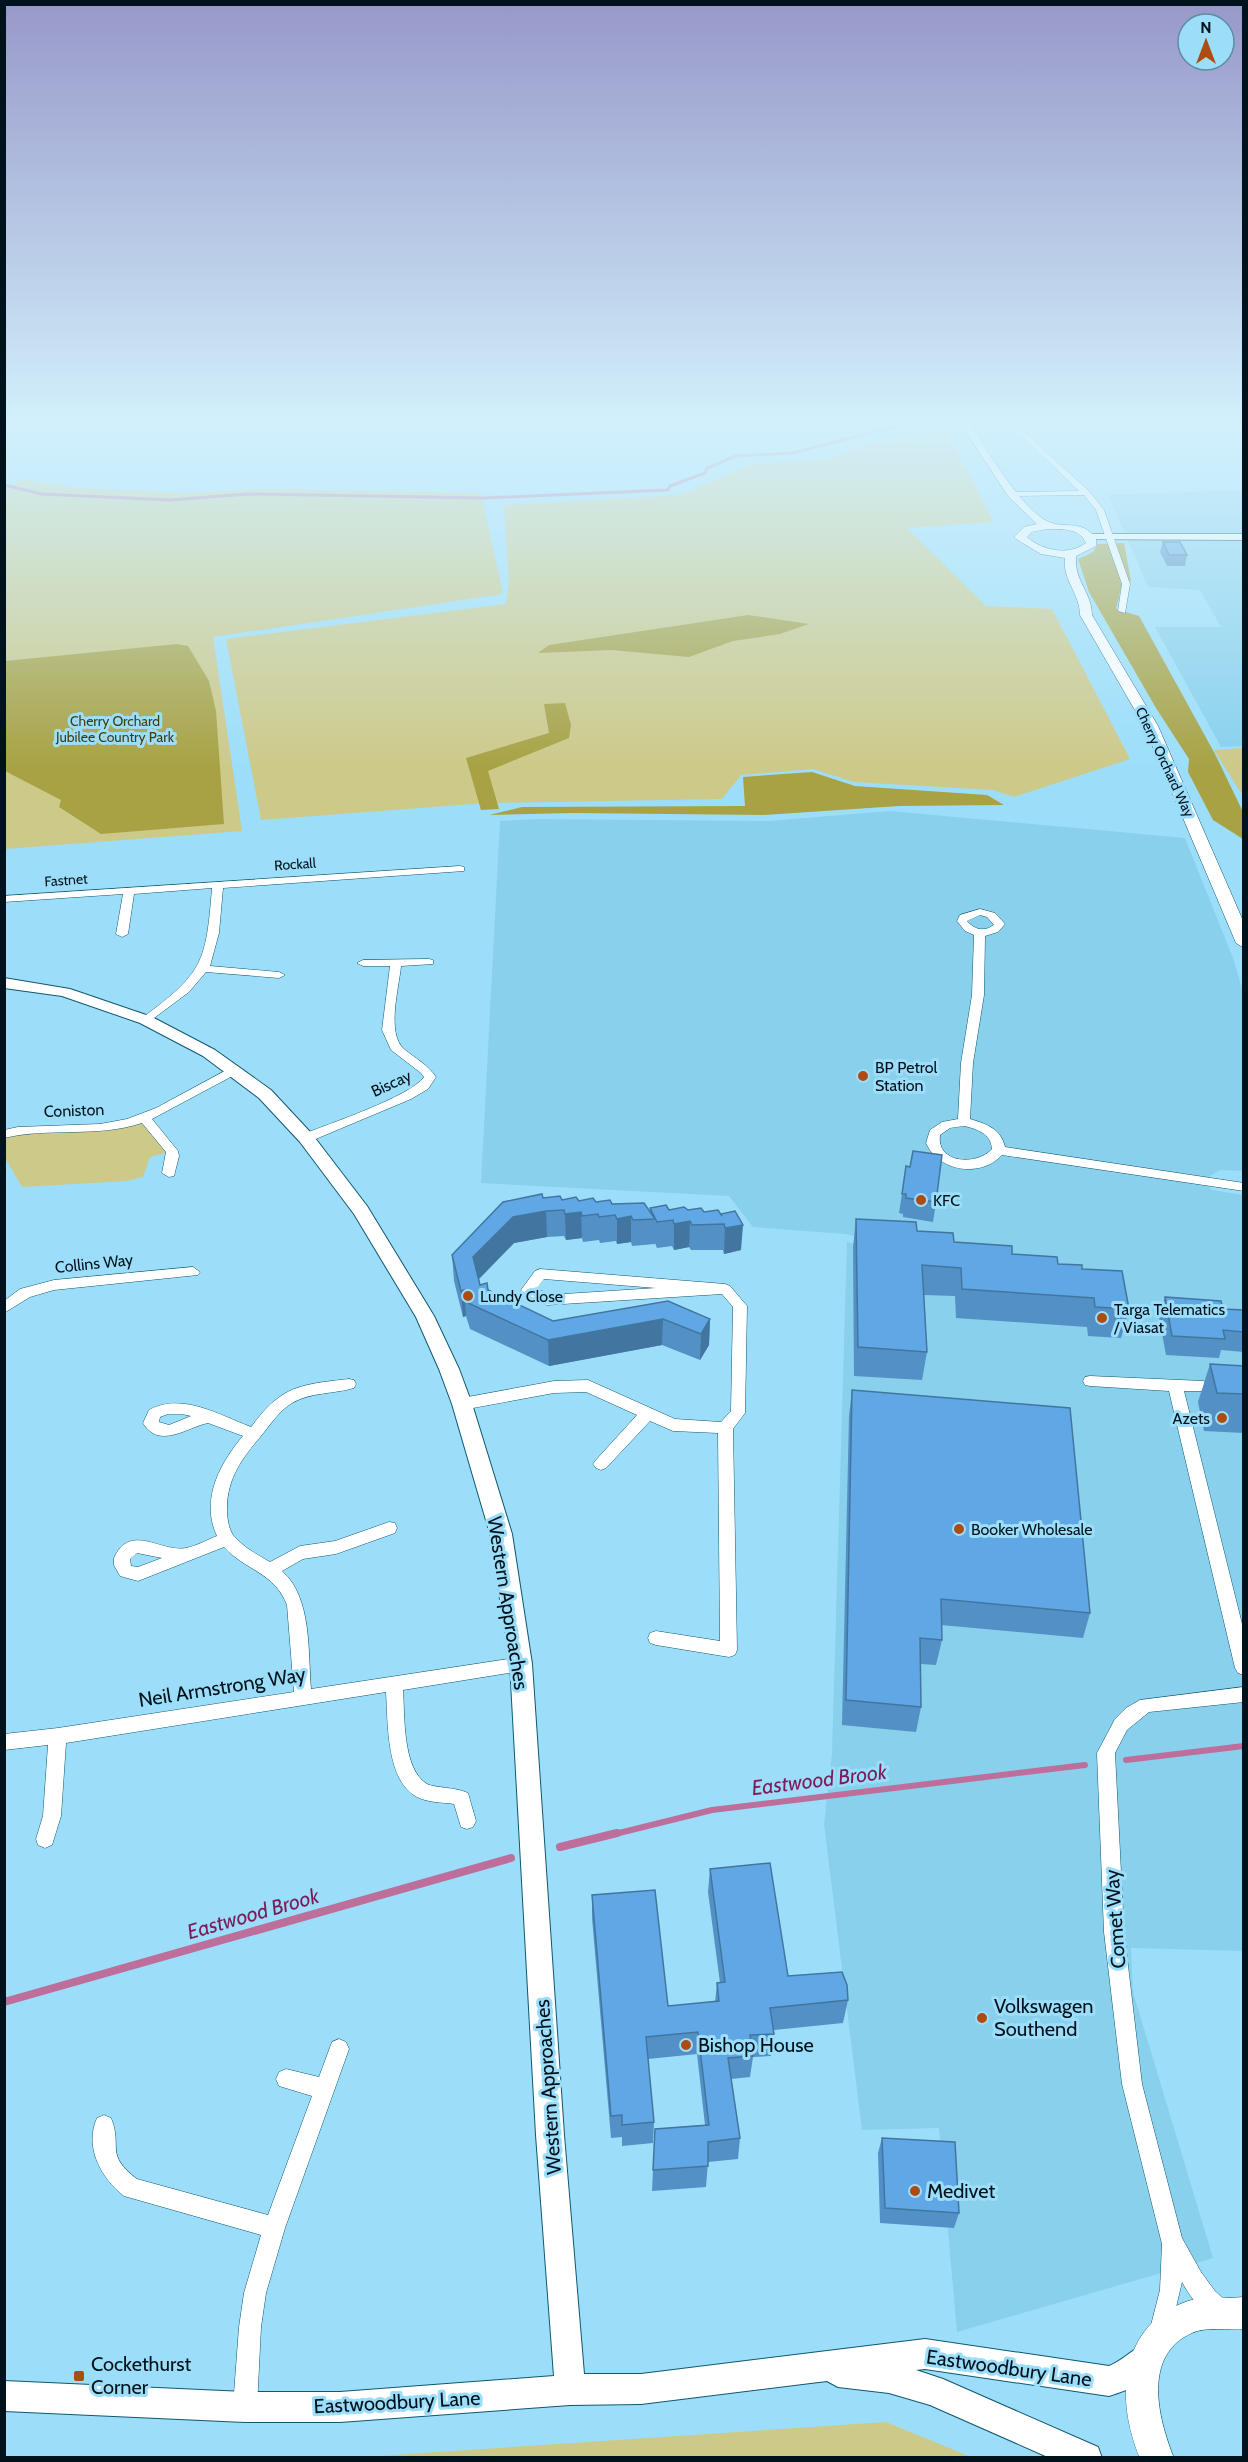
<svg xmlns="http://www.w3.org/2000/svg" width="1248" height="2462" font-family="Cabin,sans-serif">
  <rect width="100%" height="100%" fill="#9cdef9"/>
  <g fill="#88d0ec">
    <path d="M1243,490V746L1221,747L1155,627H1221L1200,590L1148,587L1108,495Z"/>
    <path d="M890,811L1185,838L1233,958L1243,992V1171L1220,1170L1202,1181L1212,1190L1243,1195L1244,1951L1131,1948L1133,1992L1213,2258L957,2332L939,2128L862,2130L824,1824L832,1753L847,1242L1052,1280L845,1234L753,1227L729,1196L481,1183L500,821L538,819L769,821Z"/>
  </g>
  <g fill="#cdc989">
    <path d="M946,430L994,522L907,528L986,606L1052,609L1130,759L1014,797L993,790L854,782L813,769L741,775L722,799L486,803L261,820L226,639L506,604L509,581L504,505L681,495L751,464L827,459L883,439Z"/>
    <path d="M21,479L76,488L188,493L266,489L481,493L503,594L213,637L242,831L5,849L4,492Z"/>
    <path d="M1243,748L1244,793H1241L1214,750Z"/>
    <path d="M145,1118L172,1151L150,1157L143,1177L126,1181L22,1187L5,1158V1134L95,1127Z"/>
    <path d="M886,2422L971,2457H363Z"/>
  </g>
  <g fill="#a8a244">
    <path d="M1124,543L1131,581L1122,584L1116,609L1139,616L1215,754L1243,812V839L1213,820L1188,772L1189,759L1156,708L1089,592L1078,559L1093,552L1098,544Z"/>
    <path d="M748,615L809,624L780,634L733,641L689,657L611,650L538,653L549,645Z"/>
    <path d="M177,644L188,646L209,681L216,711L224,824L101,834L59,807L61,800L5,771V661Z"/>
    <path d="M565,703L571,725L569,738L488,771L499,809L481,810L466,758L549,733L544,704Z"/>
    <path d="M812,772L855,786L987,795L1004,805L899,806L764,815L573,813L489,815L522,807L745,806L743,777Z"/>
  </g>
  <g fill="none" stroke-linecap="round" stroke-linejoin="round">
    <path stroke="#be6e9b" stroke-width="3" d="M4,485L42,494L170,500L248,494L483,498L668,490L670,486L705,473L707,468L736,456L793,453L884,429L939,423"/>
    <g stroke="#be6e9b" stroke-width="6">
      <path d="M1126,1760L1244,1746"/>
      <path d="M611,1835L712,1810L1085,1765"/>
    </g>
    <g stroke="#be6e9b" stroke-width="8">
      <path d="M560,1847L617,1833"/>
      <path d="M4,2002L511,1858"/>
    </g>
    <g stroke="#0f586f" stroke-width="1">
      <g id="minor">
        <path d="M996,423H1005L1026,434L1089,491L1104,510L1130,584L1125,613L1118,611L1122,584L1096,510L1084,495L1012,496V492H1015L1079,491L1022,436Z"/>
        <path d="M460,866L464,867V871L223,888L219,933L210,966L279,972L285,975L279,978L206,972L189,992L146,1024L142,1022L140,1020L142,1018C203,973 206,963 212,888L134,894L128,934L122,937L116,934L123,894L4,902V896Z"/>
        <path d="M980,909L995,913L1005,924L998,932L985,936L984,995L973,1063L970,1119C987,1124 1001,1129 1005,1147L1244,1183V1191L1002,1155C981,1178 939,1172 926,1143L930,1130L942,1122L958,1119L961,1063L972,995L974,935L965,931L957,921L960,915ZM980,915L987,917L994,925C984,932 975,930 967,921ZM964,1126C978,1129 991,1134 992,1149C977,1166 936,1164 940,1135L950,1128Z"/>
        <path d="M429,959L433,960V964L401,966C399,988 386,1033 404,1049C416,1059 427,1064 436,1077L428,1089L411,1099L311,1141H301L300,1138L301,1135C328,1124 410,1097 424,1077L421,1073L391,1050L382,1030L390,966H363L357,963L363,960Z"/>
        <path d="M234,1066L238,1067L240,1070L238,1073L152,1119L178,1151L179,1156L174,1176L169,1177L162,1173L166,1152L142,1123C97,1138 50,1127 4,1138V1130L18,1127L100,1124L127,1119L156,1108Z"/>
        <path d="M193,1267L200,1272L198,1275L54,1290L30,1297L4,1313V1301L20,1289L54,1280Z"/>
        <path d="M540,1269L725,1284L730,1286L747,1306L745,1413L733,1429L737,1650L735,1655L729,1657L656,1645L650,1643L648,1638L650,1633L656,1631L720,1641L718,1433L673,1431L650,1421L606,1468L601,1470L596,1468L593,1464L596,1460L637,1415L586,1392L554,1393L462,1410L457,1408L455,1404L457,1400L462,1398L554,1381L588,1380L675,1419L721,1422L731,1411L733,1307L722,1294L547,1305L523,1293L521,1290L535,1271ZM544,1279L656,1288L549,1295L537,1288Z"/>
        <path d="M1090,1376L1203,1381L1208,1383L1210,1387L1208,1391H1184L1244,1632V1675L1238,1673L1235,1668L1169,1391L1090,1386L1085,1385L1083,1381L1085,1377Z"/>
        <path d="M349,1379L354,1380L356,1384L354,1388C334,1394 311,1392 292,1403C279,1411 270,1425 261,1436C242,1458 227,1479 227,1508C227,1517 228,1527 233,1535C243,1547 256,1554 270,1562L300,1546L335,1541L389,1522L395,1523L397,1528L395,1533L336,1554L303,1559L282,1571C312,1597 308,1652 311,1689L521,1657L527,1659L530,1664L527,1669L521,1671L403,1690C405,1715 402,1769 427,1784C435,1788 455,1787 468,1793L476,1821L473,1827L467,1829L461,1827L454,1804C441,1802 429,1803 417,1797C386,1781 388,1723 386,1692L66,1743L61,1816L52,1845L45,1848L38,1845L36,1839L43,1816L48,1745L4,1750V1734L58,1728L294,1692L287,1605C274,1572 246,1571 224,1547L138,1581L120,1576L114,1565V1558C130,1522 161,1553 186,1548C196,1546 207,1540 217,1536C200,1500 220,1463 243,1436L208,1423C188,1427 159,1450 143,1423L149,1410C182,1392 219,1415 251,1427C259,1417 267,1406 277,1399C296,1383 325,1382 349,1379ZM182,1414L191,1416L169,1425L159,1422L160,1417L168,1414ZM137,1553L162,1558L138,1567L131,1566L130,1559Z"/>
        <path d="M1244,1687V1702L1149,1712L1127,1730L1115,1753L1124,1932L1142,2084L1182,2238L1201,2272L1215,2291L1227,2302L1230,2310L1227,2318L1219,2321C1202,2314 1191,2298 1182,2282L1169,2337L1161,2340L1153,2337L1150,2329L1160,2290L1162,2244L1122,2084L1104,1932L1097,1753L1115,1719L1126,1708L1140,1700Z"/>
        <path d="M339,2039L346,2042L349,2049L285,2228L266,2293L261,2327L257,2407L253,2415L245,2419L237,2415L233,2407L239,2327L244,2293L261,2235L124,2196C101,2178 84,2147 97,2118L104,2115L111,2118C123,2147 104,2154 137,2179L268,2215L312,2096L279,2086L276,2079L279,2072L286,2069L319,2077L332,2042Z"/>
      </g>
    </g>
    <g stroke="#0f586f" stroke-width="2">
      <g id="tertiary">
        <path d="M1090,534H1244V540L1086,539L1085,537Z"/>
        <path d="M4,978L70,989L152,1017L215,1050L271,1090L312,1134L367,1206L434,1316L459,1369L472,1404L512,1534L532,1664L564,2135L584,2374H641L925,2339L1109,2366C1122,2361 1131,2350 1144,2345L1155,2349L1159,2360C1150,2382 1131,2389 1109,2396L925,2369L916,2370L943,2379L1098,2447L1102,2458H1050L930,2405L889,2393L838,2387L827,2381L641,2404L570,2405L340,2422H245L4,2411V2381L245,2392H340L554,2376L536,2135L510,1664L490,1534L452,1404L439,1369L416,1317L354,1214L300,1142L259,1098L203,1056L140,1023L62,996L4,988Z"/>
      </g>
    </g>
    <g stroke="#0f586f" stroke-width="1">
      <g id="secondary">
        <path d="M960,423H970C986,448 1022,511 1049,522C1066,529 1081,519 1096,538V546L1076,556C1074,582 1092,592 1092,615L1158,726L1244,923V948L1236,943L1144,726L1080,615C1080,594 1062,579 1065,558L1041,554L1016,539L1014,537L1024,527L1037,524L1008,496ZM1047,529C1061,529 1080,528 1086,543C1068,556 1043,551 1027,537L1032,532Z"/>
        <path d="M1244,2297V2329C1228,2331 1207,2326 1192,2333C1142,2355 1158,2418 1174,2458H1140C1115,2399 1119,2325 1188,2301C1206,2295 1225,2299 1244,2297Z"/>
      </g>
    </g>
    <use href="#minor" fill="#fff" fill-rule="evenodd"/>
    <use href="#tertiary" fill="#fff" fill-rule="evenodd"/>
    <use href="#secondary" fill="#fff" fill-rule="evenodd"/>
  </g>
  <g fill="#5290c5">
    <path d="M1163,542L1187,555L1185,566H1167L1160,552Z"/>
    <path d="M902,1194L936,1202L933,1222L903,1217V1214L899,1213Z"/>
    <path d="M543,1198L596,1202L612,1204L650,1212V1208L704,1212L718,1210L741,1250L724,1254L723,1250H691L689,1247L674,1250L672,1246L657,1248L655,1243V1244L632,1246L631,1242L617,1244L616,1241L600,1243L599,1240L583,1242L582,1238L566,1240L564,1236L547,1237L514,1243L479,1279L480,1285L488,1290L553,1321L668,1301L710,1319L709,1345L700,1360L662,1345L549,1366L470,1329L466,1316L463,1317L454,1281L452,1255Z"/>
    <path d="M856,1219L917,1231L954,1242L1082,1269L1129,1309L1121,1338L1088,1336L1087,1327L956,1318L955,1296L924,1295L927,1352L922,1380L854,1376L853,1247Z"/>
    <path d="M1165,1297L1223,1309L1244,1310V1352L1221,1350L1219,1358L1166,1355L1159,1317Z"/>
    <path d="M1210,1364L1244,1366V1433L1204,1431L1198,1402Z"/>
    <path d="M852,1390L1090,1613L1083,1638L941,1625L942,1640L936,1665L921,1664V1707L916,1732L842,1725L849,1416Z"/>
    <path d="M710,1869L788,1976L848,2000L843,2023L774,2030V2034L771,2056L753,2057L750,2077L731,2079L740,2138L738,2159L708,2162L706,2187L652,2191L655,2129L705,2125L697,2054L648,2059L654,2122L653,2143L622,2146V2137L611,2138L592,1918V1895L668,2006L715,2002L717,1983H720L708,1892Z"/>
    <path d="M882,2138L959,2213L954,2228L880,2223L878,2153Z"/>
  </g>
  <g fill="#4276a0">
    <path d="M546,1211L547,1237L514,1243L475,1283L473,1257L513,1217Z"/>
    <path d="M581,1212L582,1238L566,1240L565,1214Z"/>
    <path d="M631,1216V1242L617,1244V1219Z"/>
    <path d="M690,1221L689,1247L674,1250V1224Z"/>
    <path d="M743,1225L741,1250L724,1254L725,1228Z"/>
    <path d="M464,1290L466,1316L463,1317L461,1291Z"/>
    <path d="M663,1319L662,1345L549,1366L548,1340Z"/>
    <path d="M710,1319L709,1345L700,1360L701,1334Z"/>
  </g>
  <g fill="#5fa8e5" stroke="#4276a0" stroke-width="1.5">
    <path d="M1163,542H1180L1187,555H1169Z"/>
    <path d="M913,1151L942,1155L936,1202L906,1198V1194H902L906,1166L910,1167Z"/>
    <path d="M542,1194L543,1198L560,1196L562,1200L576,1197L579,1201L593,1198L596,1202L610,1200L612,1204L644,1203L655,1219L633,1220L631,1216L617,1219L615,1215L599,1217L598,1214L582,1216L581,1212L565,1214L564,1210L546,1211L513,1217L473,1257L480,1285L487,1283L488,1290L553,1321L668,1301L710,1319L701,1334L663,1319L548,1340L468,1303L464,1290L461,1291L452,1255L503,1202Z"/>
    <path d="M666,1205L669,1210L684,1207L688,1210L701,1208L704,1212L718,1210L722,1216L721,1214L735,1211L743,1225L725,1228L724,1224L692,1225L690,1221L674,1224L673,1220L657,1222L650,1208Z"/>
    <path d="M856,1219L916,1222L917,1231L953,1233L954,1242L1012,1246V1254L1057,1257L1058,1264L1082,1265V1269L1122,1271L1129,1309L1095,1307L1094,1298L962,1289L961,1268L922,1265L927,1352L858,1347Z"/>
    <path d="M1165,1297L1221,1301L1223,1309L1244,1310V1332L1223,1330L1225,1339L1172,1336Z"/>
    <path d="M1210,1364L1244,1366V1394L1217,1393Z"/>
    <path d="M852,1390L1070,1408L1090,1613L941,1599L942,1640L920,1638L921,1707L846,1700Z"/>
    <path d="M770,1863L788,1976L842,1972L847,1985L848,2000L770,2008L774,2034L750,2035L753,2056L728,2058L740,2138L708,2142V2166L653,2170L655,2129L709,2125L698,2032L646,2037L654,2122L622,2125V2115L611,2116L592,1895L655,1890L668,2006L719,2001L717,1983L725,1982L710,1869Z"/>
    <path d="M882,2138L955,2142L959,2213L885,2208Z"/>
  </g>
  <linearGradient id="sky" x2="0" y2="1"><stop stop-color="#9798c9"/><stop offset="0.55" stop-color="#d2f0fc"/><stop offset="1" stop-color="#d2f0fc" stop-opacity="0"/></linearGradient>
  <rect width="1248" height="768" fill="url(#sky)"/>
  <g fill="#ae4b10" stroke="#9cdef9" stroke-width="2">
    <circle cx="863" cy="1076" r="6"/>
    <circle cx="921" cy="1200" r="6"/>
    <circle cx="468" cy="1296" r="6"/>
    <circle cx="1102" cy="1318" r="6"/>
    <circle cx="1222" cy="1418" r="6"/>
    <circle cx="959" cy="1529" r="6"/>
    <circle cx="982" cy="2018" r="6"/>
    <circle cx="686" cy="2045" r="6"/>
    <circle cx="915" cy="2191" r="6"/>
    <rect x="73" y="2370" width="12" height="12" rx="3"/>
  </g>
  <g text-anchor="middle" stroke-width="6" stroke-linejoin="round" paint-order="stroke">
    <g font-size="14" fill="#403d15" stroke="#9cdef9">
      <text x="115" y="726">Cherry Orchard<tspan x="115" dy="16">Jubilee Country Park</tspan></text>
    </g>
    <g font-size="14" fill="#00121c" stroke="#9cdef9">
      <text transform="translate(1165 762) rotate(65)" y="5">Cherry Orchard Way</text>
      <text transform="translate(295 864) rotate(-4)" y="5">Rockall</text>
      <text transform="translate(66 880) rotate(-4)" y="5">Fastnet</text>
    </g>
    <g font-size="16" fill="#00121c" stroke="#9cdef9" text-anchor="start">
      <text x="875" y="1073">BP Petrol<tspan x="875" dy="18">Station</tspan></text>
      <text x="933" y="1206">KFC</text>
      <text x="480" y="1302">Lundy Close</text>
      <text x="1114" y="1315">Targa Telematics<tspan x="1114" dy="18">/ Viasat</tspan></text>
      <text x="1210" y="1424" text-anchor="end">Azets</text>
      <text x="971" y="1535">Booker Wholesale</text>
    </g>
    <g font-size="16" fill="#00121c" stroke="#9cdef9">
      <text transform="translate(391 1083) rotate(-25)" y="6">Biscay</text>
      <text transform="translate(74 1110) rotate(-2)" y="6">Coniston</text>
      <text transform="translate(94 1263) rotate(-6)" y="6">Collins Way</text>
    </g>
    <g font-size="20" fill="#00121c" stroke="#9cdef9">
      <text transform="translate(508 1603) rotate(81)" y="7">Western Approaches</text>
      <text transform="translate(222 1687) rotate(-9)" y="7">Neil Armstrong Way</text>
      <text transform="translate(1115 1919) rotate(-94)" y="7">Comet Way</text>
      <text transform="translate(548 2087) rotate(-94)" y="7">Western Approaches</text>
      <text transform="translate(1009 2368) rotate(8)" y="7">Eastwoodbury Lane</text>
      <text transform="translate(397 2402) rotate(-3)" y="7">Eastwoodbury Lane</text>
    </g>
    <g font-size="20" fill="#00121c" stroke="#9cdef9" text-anchor="start">
      <text x="994" y="2013">Volkswagen<tspan x="994" dy="23">Southend</tspan></text>
      <text x="698" y="2052">Bishop House</text>
      <text x="927" y="2198">Medivet</text>
      <text x="91" y="2371">Cockethurst<tspan x="91" dy="23">Corner</tspan></text>
    </g>
    <g font-size="21" font-style="italic" fill="#7c1b5a" stroke="#9cdef9">
      <text transform="translate(819 1780) rotate(-7)" y="7">Eastwood Brook</text>
      <text transform="translate(253 1914) rotate(-16)" y="7">Eastwood Brook</text>
    </g>
  </g>
  <rect width="1248" height="2462" fill="none" stroke="#00121c" stroke-width="12"/>
  <g transform="translate(1206 42)"><circle r="28" fill="#9cdef9" stroke="#5e8ca1" stroke-width="1.5"/>
  <path d="M0-4.5L10 22L0 15L-10 22Z" fill="#ae4b10"/>
  <text y="-9" font-size="16" font-weight="bold" text-anchor="middle" fill="#00121c">N</text>
  </g>
</svg>
